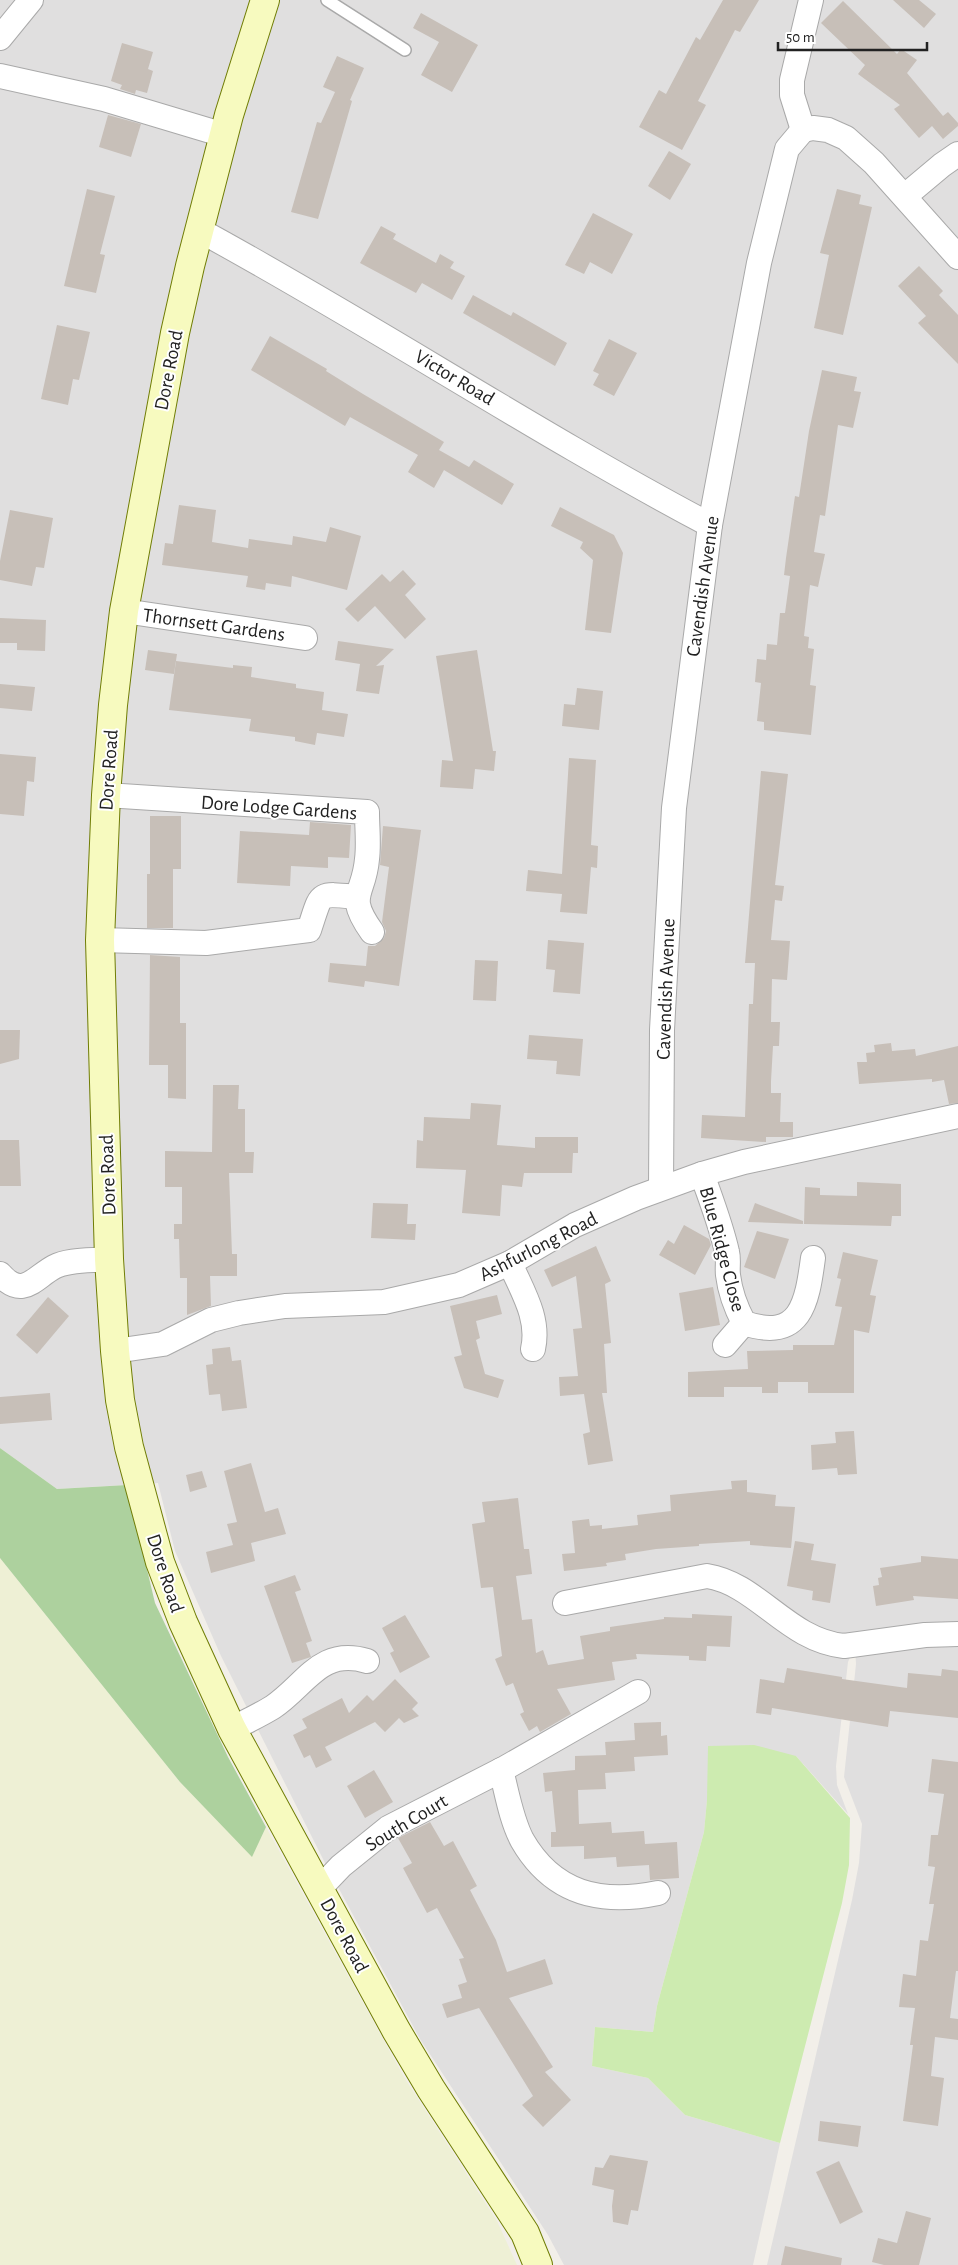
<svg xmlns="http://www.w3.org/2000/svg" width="958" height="2265" font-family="'Alegreya Sans',sans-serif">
  <rect width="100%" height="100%" fill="#f2efe9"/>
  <path fill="#e0dfdf" d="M0,0H958V2265H767L852,1900L859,1863L862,1824L844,1777L856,1664L855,1646L848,1662L836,1766L837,1785L848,1814L796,1756L707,1800L704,1832L657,2006L653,2032L595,2027L592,2066L648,2078L685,2115L780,2143L753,2265H564L548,2235L420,2039L325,1863L221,1656L175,1551L158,1483L57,1489L0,1448Z"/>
  <path fill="#eef0d5" d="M0,1558L180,1782L252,1856L266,1827L404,2077L497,2221L517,2265H0Z"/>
  <path fill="#cdebb0" d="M754,1745L796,1756L850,1818L849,1865L842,1903L780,2143L685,2115L648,2078L592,2066L595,2027L653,2032L657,2006L704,1832L707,1800L708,1746Z"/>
  <path fill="#add19e" d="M0,1448L57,1489L127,1485L155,1603L228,1757L266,1827L252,1857L180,1782L0,1558Z"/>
  <g fill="#c7bfb8">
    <path d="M723,0H759L740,32L735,30L698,101L706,105L682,150L639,127L659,90L666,94L696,37L700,40Z"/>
    <path d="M893,0H919L936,14L924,28Z"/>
    <path d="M843,1L897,54L901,49L917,60L907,73L943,116L948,112L958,123V126L943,139L932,126L919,138L894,109L900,105L858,74L865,65L821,23Z"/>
    <path d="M421,13L478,45L452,92L421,75L439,42L413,28Z"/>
    <path d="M122,43L153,52L148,69L153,71L147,93L136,90L135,94L120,89L122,85L111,81Z"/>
    <path d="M337,56L364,68L350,100L352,101L318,219L291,212L317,122L321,123L335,92L323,87Z"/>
    <path d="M108,115L141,124L131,157L99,147Z"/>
    <path d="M669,151L691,164L670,200L648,186Z"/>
    <path d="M87,189L115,196L100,254L105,255L96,293L64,286Z"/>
    <path d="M837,189L861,195L859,204L872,207L843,335L814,328L829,255L820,253Z"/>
    <path d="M593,213L633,234L612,274L590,262L584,274L565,265Z"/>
    <path d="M381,226L396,234L393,239L436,263L440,254L454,262L450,268L465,276L452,300L422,283L416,293L360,263Z"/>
    <path d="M919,266L943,291L939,295L958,315V364L918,323L926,316L898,286Z"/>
    <path d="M473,295L511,316L513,312L567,343L555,366L463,313Z"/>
    <path d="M57,325L90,332L79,380L73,379L68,405L41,399Z"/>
    <path d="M270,336L327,369L326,371L363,394L444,442L439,450L469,467L474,460L514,484L502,505L444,470L434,488L408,472L418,455L350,417L345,426L251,370Z"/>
    <path d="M609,339L637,353L614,396L593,385L599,374L593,371Z"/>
    <path d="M822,370L857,377L854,391L861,392L853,428L838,425L825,516L820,515L814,552L825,554L818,587L810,585L804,636L809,637L808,648L814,649L810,685L816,686L811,735L764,730V722L757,721L761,683L755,682L757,659L766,660L767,644L777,645L780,613H785L790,576L784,575L786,558L795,496L799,497L809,431Z"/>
    <path d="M179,505L216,510L212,542L248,548L249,539L292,545L293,536L326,542L330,527L361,536L347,590L292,576L291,587L266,583L265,590L246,587L248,576L162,565L165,543L173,544Z"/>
    <path d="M560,507L614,535L623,553L611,633L585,630L593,560L580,548L583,542L551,526Z"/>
    <path d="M10,510L53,518L44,568L36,567L32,586L0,580V561Z"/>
    <path d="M403,570L416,584L405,595L426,619L405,639L375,606L358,622L345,609L382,574L390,582Z"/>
    <path d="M0,618L46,620L45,651L17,650V643H0Z"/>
    <path d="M338,641L394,649L376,666L384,665L379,694L356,691L360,664L335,660Z"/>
    <path d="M148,650L177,654L174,674L145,670Z"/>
    <path d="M477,650L493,751H496L494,771L475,769L473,789L440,787L442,760L453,761L436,656Z"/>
    <path d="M176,661L233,668V665L252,667L251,677L296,684V688L324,692L322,710L348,714L344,737L317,733L315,745L295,741V737L249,731L251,719L169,710Z"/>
    <path d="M0,684L35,687L32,711L0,708Z"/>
    <path d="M577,688L603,691L599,730L562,726L564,704L575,705Z"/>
    <path d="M0,754L36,757L34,782L27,781L24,816L0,814Z"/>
    <path d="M569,758L596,760L591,845L598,846L597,868L591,867L587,914L560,912L562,894L526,891L528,870L562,874Z"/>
    <path d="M761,771L788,774L775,885L784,886L782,901L775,900L771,940L790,941L787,980L772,979L771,1022H780L779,1046H773L771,1081V1093H781L780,1122H793V1137H766V1142L701,1138L702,1115L745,1117L749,1004H753L755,963H745Z"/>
    <path d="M150,816H181V869H173V928H147V874H150Z"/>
    <path d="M310,822L351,825L349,858L328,857V868L291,866L290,886L237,883L240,831L309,835Z"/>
    <path d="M383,826L421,830L399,986L365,981L364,987L328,982L330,963L366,966L368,946H375L384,938L386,931L382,922L389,867L380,865Z"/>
    <path d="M548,940L584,943L580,994L553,992L555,970L546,969Z"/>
    <path d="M150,955L180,957V1023H186V1099L168,1098V1065H149Z"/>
    <path d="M475,960L498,961L496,1001L473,1000Z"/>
    <path d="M0,1030H20L19,1059L0,1064Z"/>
    <path d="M529,1035L583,1039L580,1076L556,1074L557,1061L527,1059Z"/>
    <path d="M891,1043L892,1051L915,1049L916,1056L958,1046V1103L949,1104L944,1080L932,1082V1079L859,1084L857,1062H867L866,1053L875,1052L874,1045Z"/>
    <path d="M213,1085H239L238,1109H245V1152H254L253,1173H229L232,1254H237V1276H210L211,1306L187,1315V1278H180L179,1239H174V1224H182V1187H165V1151L212,1152Z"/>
    <path d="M471,1103L501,1105L497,1145L535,1148V1137H578V1153H573L572,1173H524L522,1187L502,1185L500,1216L462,1213L466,1170L416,1168L417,1140L423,1141L424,1117L470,1119Z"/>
    <path d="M0,1140H19L21,1186H0Z"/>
    <path d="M857,1182L901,1184V1216H892L891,1226L804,1224L805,1187L820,1188V1195L857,1196Z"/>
    <path d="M373,1203L408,1204L407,1224H416L415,1240L371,1238Z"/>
    <path d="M755,1203L803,1221V1224L748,1222Z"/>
    <path d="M684,1225L709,1239L711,1245L695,1275L659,1255L668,1240L674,1244Z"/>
    <path d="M757,1231L789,1239L775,1279L744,1267Z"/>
    <path d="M596,1246L611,1281L605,1284L611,1343L604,1344L607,1393H602L613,1461L588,1465L583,1434L590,1432L584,1394L560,1396L559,1377L578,1376L573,1329L582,1328L576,1276L552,1287L544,1270Z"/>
    <path d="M843,1252L878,1260L870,1295L876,1296L869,1333L854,1330V1393H808V1382H778V1393H762V1387H724V1397H688V1372L748,1369L747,1351L793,1350V1345H834L842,1307L835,1306L841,1279L837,1278Z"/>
    <path d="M713,1287L720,1325L685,1331L679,1293Z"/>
    <path d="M497,1295L502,1314L476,1321L480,1338L476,1340L485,1374L504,1380L498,1398L464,1388L454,1357L462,1355L450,1306Z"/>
    <path d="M48,1297L69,1316L37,1354L16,1335Z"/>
    <path d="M230,1347L232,1361L241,1360L247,1408L222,1411L220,1394L209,1395L206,1365L213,1364L212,1349Z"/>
    <path d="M50,1393L52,1420L0,1424V1397Z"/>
    <path d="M854,1431L857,1474L838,1475L837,1468L812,1470L811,1445L836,1443L835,1432Z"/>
    <path d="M251,1463L265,1512L278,1508L286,1534L251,1543L255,1561L211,1573L206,1552L233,1545L227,1524L237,1522L224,1471Z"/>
    <path d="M202,1471L207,1487L190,1492L186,1475Z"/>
    <path d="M747,1480V1492L776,1495L775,1506L795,1507L791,1548L750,1545V1541L699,1544V1546L656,1549L625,1554L626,1560L606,1563L607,1566L564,1571L562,1554L575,1553L572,1521L589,1519L590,1526L602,1525V1529L638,1525L637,1515L671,1511L670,1495L732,1489L731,1481Z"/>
    <path d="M518,1498L524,1549H529L532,1574L516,1576L522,1620L532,1619L536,1653L543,1650L548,1665L584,1659L580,1636L610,1631V1627L664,1619V1617L692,1618V1614L732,1616L730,1647L707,1646L706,1661L689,1660V1656L636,1654L637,1659L612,1662L615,1680L557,1689L571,1714L540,1732L537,1726L529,1731L520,1714L524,1712L513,1683L506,1686L495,1659L502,1656L493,1587L481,1588L472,1524L485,1522L482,1502Z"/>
    <path d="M795,1541L814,1544L811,1560L836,1564L830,1603L812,1600L813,1591L787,1586Z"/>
    <path d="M921,1556L958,1559V1599L913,1596L914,1600L876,1606L873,1586L879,1585L878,1578L882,1577L880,1568L921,1562Z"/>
    <path d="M295,1575L301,1590L295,1592L312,1641L306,1643L311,1657L292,1663L264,1586Z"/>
    <path d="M405,1615L430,1657L400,1673L390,1653L394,1651L382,1628Z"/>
    <path d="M787,1668L842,1677V1679L907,1688L908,1673L941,1676L942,1669L958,1671V1718L890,1711L888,1727L772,1708L771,1715L756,1713L760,1679L784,1683Z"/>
    <path d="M395,1679L418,1703L412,1709L419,1716L404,1723L399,1718L385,1732L375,1722L325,1747L332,1760L316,1768L310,1755L304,1758L293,1735L307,1728L302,1719L342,1698L349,1713L367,1695L373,1701Z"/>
    <path d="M661,1722V1736L667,1735L668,1755L634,1757L635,1771L605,1773L606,1789L578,1790L579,1824L611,1822L612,1833L644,1831L645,1844L677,1842L679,1878L650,1880L649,1865L617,1867L616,1857L584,1859V1846L551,1847V1832H556L552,1791L545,1792L543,1773L575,1770V1756L606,1755L605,1742L635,1740L634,1723Z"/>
    <path d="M932,1759L958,1762V1971H956L950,2018L958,2019V2040L935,2037L931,2076L944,2078L938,2126L903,2121L913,2045H910L915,2008L899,2007L903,1974L916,1976L920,1940L928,1941L934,1904H929L935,1867L928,1866L931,1835H938L944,1794L928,1792Z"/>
    <path d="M374,1770L393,1802L365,1818L347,1786Z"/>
    <path d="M430,1822L444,1846L453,1841L477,1886L470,1890L496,1940L507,1972L545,1959L553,1984L509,1998L553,2067L545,2072L571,2100L543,2127L522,2105L533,2096L479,2008L447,2018L442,2004L462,1998L458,1985L467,1982L459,1959L464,1958L437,1908L427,1913L403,1868L412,1863L398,1838Z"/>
    <path d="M820,2121L861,2126L858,2147L818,2141Z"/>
    <path d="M610,2155L648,2161L638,2211L631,2210L628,2225L613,2222L612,2206L614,2190L592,2185L595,2167L603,2168Z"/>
    <path d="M839,2161L863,2212L840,2224L816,2172Z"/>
    <path d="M906,2211L931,2218L919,2265H884L872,2262L878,2238L897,2243Z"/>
    <path d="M785,2246L842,2258L841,2265H781Z"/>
  </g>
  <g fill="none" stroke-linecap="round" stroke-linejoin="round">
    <g stroke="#a9a9a9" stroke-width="14">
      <path id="lane" d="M327,0L405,50"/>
    </g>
    <g stroke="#a9a9a9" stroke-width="26">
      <g id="street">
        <path d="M0,38L31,0"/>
        <path d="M0,76L104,99L224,135"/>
        <path d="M803,130L813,128L828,130L846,138L874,163L958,257"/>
        <path d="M803,130L792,95V80L811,0"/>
        <path d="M905,196L942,165L958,154"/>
        <path d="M199,230C372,324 536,433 710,525"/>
        <path d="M124,611L305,638"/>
        <path d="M106,795L367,812C367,828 369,844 367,859C364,896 345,894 372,932"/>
        <path d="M100,940L206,943L309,930C322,892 316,893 357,897"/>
        <path d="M702,1174C711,1200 721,1225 727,1252C729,1260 727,1267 728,1275C730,1292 736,1308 744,1323C801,1342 807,1303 813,1258"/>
        <path d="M661,1188L662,1030L674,808L710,525L759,263L787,149L803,130"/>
        <path d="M510,1263C522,1291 540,1318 533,1349"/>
        <path d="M0,1274C23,1300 35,1277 54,1267C69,1259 93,1261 109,1259"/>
        <path d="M725,1345L744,1323"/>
        <path d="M115,1351L163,1344L211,1320L239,1313L285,1306L384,1302L459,1285L510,1263L575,1225L636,1198L702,1174L744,1162L958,1116"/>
        <path d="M565,1603L707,1576C758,1584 787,1640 844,1646L925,1635L958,1634"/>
        <path d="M232,1729C245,1722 260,1715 273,1707C306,1685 320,1647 367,1661"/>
        <path d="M501,1770C507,1793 511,1819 522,1840C553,1894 601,1905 658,1893"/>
        <path d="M320,1888L341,1866L388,1828L505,1768L638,1692"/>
      </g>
    </g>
    <g stroke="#707d05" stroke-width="30">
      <path id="secondary" d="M265,0L229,115L190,266L175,333L124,611L113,705L106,795L100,940L109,1259L115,1351L120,1400L129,1447L160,1562L183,1622L232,1729L396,2030L431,2089L525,2233L538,2265"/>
    </g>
    <use href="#lane" stroke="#fff" stroke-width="11"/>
    <use href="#street" stroke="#fff" stroke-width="24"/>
    <use href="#secondary" stroke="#f7fabf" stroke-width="28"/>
  </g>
  <g text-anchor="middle" stroke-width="4" stroke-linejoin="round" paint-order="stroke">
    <g font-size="20" fill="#222" stroke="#fff">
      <text transform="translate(168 370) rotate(-79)" y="7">Dore Road</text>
      <text transform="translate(455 377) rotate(31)" y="7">Victor Road</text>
      <text transform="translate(702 586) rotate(-82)" y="7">Cavendish Avenue</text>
      <text transform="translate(214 624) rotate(8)" y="7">Thornsett Gardens</text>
      <text transform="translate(108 770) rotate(-86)" y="7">Dore Road</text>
      <text transform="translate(279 807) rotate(4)" y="7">Dore Lodge Gardens</text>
      <text transform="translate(665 989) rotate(-88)" y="7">Cavendish Avenue</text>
      <text transform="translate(107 1175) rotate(-92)" y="7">Dore Road</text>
      <text transform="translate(538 1246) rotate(-27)" y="7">Ashfurlong Road</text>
      <text transform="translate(723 1249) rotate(75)" y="7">Blue Ridge Close</text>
      <text transform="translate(166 1573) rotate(72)" y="7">Dore Road</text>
      <text transform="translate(406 1822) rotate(-31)" y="7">South Court</text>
      <text transform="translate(345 1935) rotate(62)" y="7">Dore Road</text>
    </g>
  </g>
  <path d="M778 42v8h149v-8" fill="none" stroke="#222222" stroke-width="2.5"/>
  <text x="786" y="42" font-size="15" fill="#222222" stroke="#ffffff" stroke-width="4" paint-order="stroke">50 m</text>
</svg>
